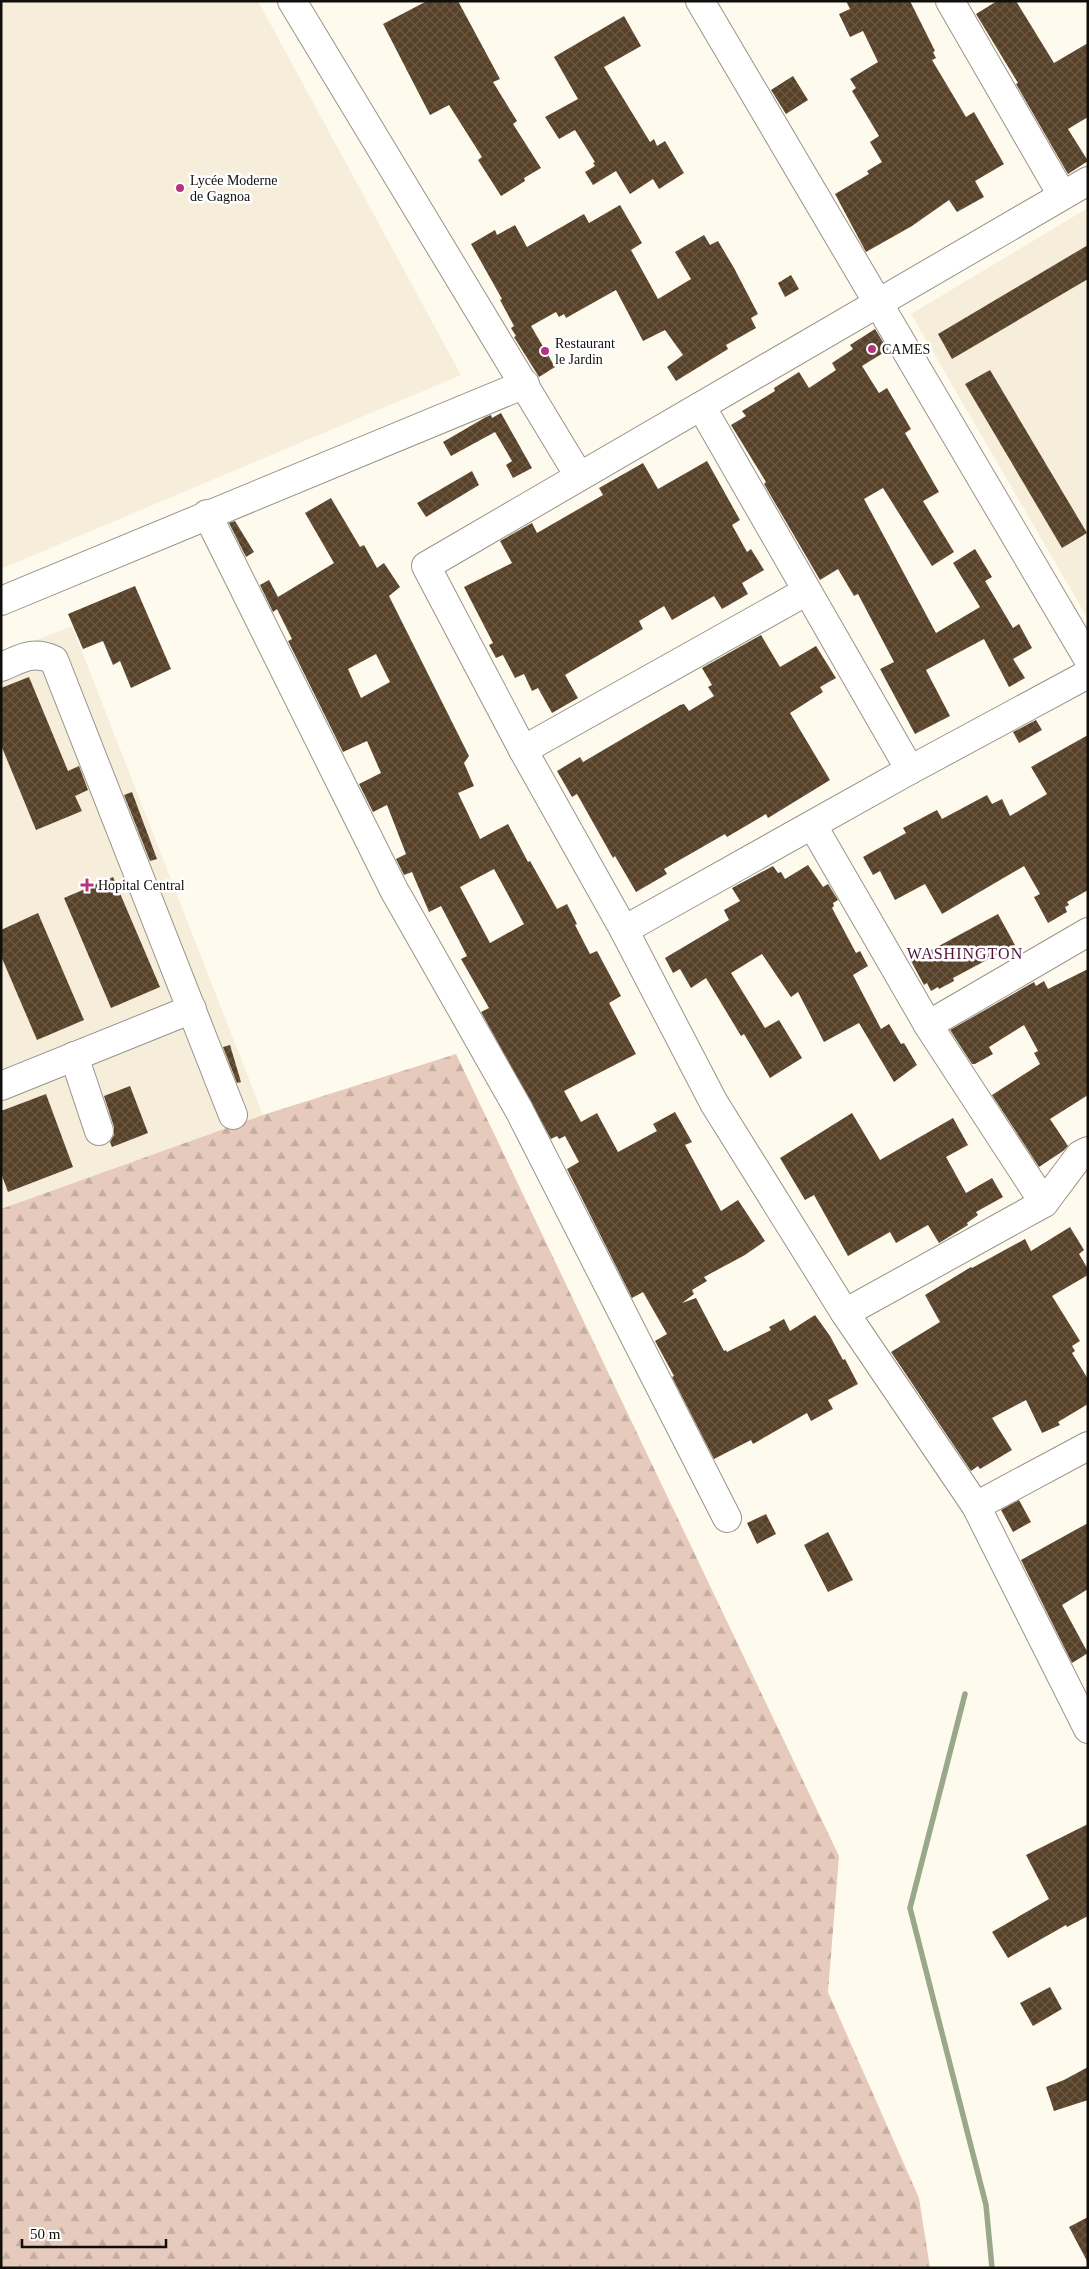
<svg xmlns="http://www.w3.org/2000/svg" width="1089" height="2269" font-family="Georgia,serif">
  <defs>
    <pattern id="forest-firs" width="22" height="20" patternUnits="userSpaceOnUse" patternTransform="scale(1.25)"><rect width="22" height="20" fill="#e6cabc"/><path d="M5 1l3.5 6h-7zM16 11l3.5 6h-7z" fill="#c4aca0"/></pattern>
    <pattern id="building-cross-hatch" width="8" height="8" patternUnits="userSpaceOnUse" patternTransform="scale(1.25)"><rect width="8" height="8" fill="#574129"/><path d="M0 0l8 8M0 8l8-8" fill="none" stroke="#6a5945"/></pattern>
  </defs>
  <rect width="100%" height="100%" fill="#fffaee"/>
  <g fill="#f6eedb">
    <path d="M1,1H258L461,375L1,569Z"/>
    <path d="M1088,208V619L911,314Z"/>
    <path d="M72,626L263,1115L1,1209V654Z"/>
  </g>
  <path fill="url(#forest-firs)" d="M456,1054L839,1856L828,1992L919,2198L930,2268H1V1209L263,1115Z"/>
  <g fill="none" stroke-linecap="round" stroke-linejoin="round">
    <path stroke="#99a888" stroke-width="5.5" d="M965,1694L910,1908L986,2205L992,2268"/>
  </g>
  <g fill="url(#building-cross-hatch)" fill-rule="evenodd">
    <path d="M427,1H458L500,79L493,82L517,121L513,124L541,168L524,178L525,181L501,196L478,160L482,157L449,105L430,115L383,24Z"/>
    <path d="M846,1H910L935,51L933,52L936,58L932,60L966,117L974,112L1004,164L975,181L984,197L957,212L949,200L912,226L866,252L835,194L869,174L867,171L882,162L870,142L879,136L852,91L856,88L850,79L878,62L863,31L850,37L839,14L850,9Z"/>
    <path d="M997,1H1016L1054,63L1088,43V117L1068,129L1088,161L1068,174L1016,84L1018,83L976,14Z"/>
    <path d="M624,16L641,46L604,67L650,142L654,139L657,146L665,141L684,173L659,189L653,179L630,194L616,171L593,185L585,172L595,166L593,163L595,162L575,130L559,139L545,117L578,99L554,57Z"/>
    <path d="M793,76L808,100L786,114L771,90Z"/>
    <path d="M620,205L642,243L631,250L658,299L691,279L675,252L704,235L710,245L718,241L734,268L758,314L751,318L756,328L726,345L728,349L676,381L667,367L683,355L665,330L643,341L616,290L566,318L564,314L559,317L556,312L531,326L555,367L539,377L514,337L516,336L511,328L514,326L500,300L502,299L471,244L495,230L497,235L515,225L527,247L584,214L589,223Z"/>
    <path d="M1088,245V279L952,359L938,334Z"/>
    <path d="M791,275L799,289L785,297L778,283Z"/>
    <path d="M875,329L888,350L862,366L879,393L887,388L911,429L905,433L939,492L923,501L954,552L932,566L883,488L864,499L936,633L980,607L953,563L975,549L992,577L985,581L1013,628L1019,624L1032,648L1013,659L1025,678L1009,687L984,639L926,670L950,716L915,734L880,669L894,662L858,594L854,596L838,569L820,580L764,484L766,482L731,425L746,416L742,411L775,391L774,388L799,372L809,388L836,370L832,363L853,349L850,345Z"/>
    <path d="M990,370L1087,533L1062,548L965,384Z"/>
    <path d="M501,413L532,468L513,478L506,465L512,461L495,432L451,456L443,442L486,417L491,415L492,418Z"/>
    <path d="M707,461L740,520L732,525L747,552L751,549L764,570L742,583L748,594L722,609L714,596L672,620L664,606L639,621L643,629L565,675L578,698L552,713L538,688L532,691L524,674L515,678L503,655L496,658L489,645L493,643L464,587L512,563L500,541L532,523L537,533L603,495L599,488L643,463L658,489Z"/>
    <path d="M472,471L479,485L426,517L417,503Z"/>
    <path d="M331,498L360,547L364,545L377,568L384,563L400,587L389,596L469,756L464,763L474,786L458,793L480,839L508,824L528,862L530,861L557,909L567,904L577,924L575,925L590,954L597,951L621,996L609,1003L636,1054L564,1091L581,1122L597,1113L618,1152L657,1131L653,1124L675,1112L692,1142L685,1145L721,1211L738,1200L765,1241L745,1255L704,1277L707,1281L692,1290L694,1294L682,1303L696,1298L724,1351L726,1350L727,1352L771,1330L769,1327L784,1319L790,1331L815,1315L830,1336L843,1360L845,1359L858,1384L828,1400L833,1409L811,1421L807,1413L753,1444L751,1440L714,1459L672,1377L674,1376L655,1341L667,1334L643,1292L632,1298L567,1169L579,1162L565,1136L559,1139L557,1136L551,1139L481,1012L489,1008L461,959L467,956L441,906L429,912L412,872L404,875L396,859L406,854L387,805L373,812L359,784L381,773L367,741L343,752L288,641L292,639L277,609L273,612L260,585L269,580L278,597L334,563L305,513ZM376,654L390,682L361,698L348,669ZM494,869L524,924L490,943L460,887Z"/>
    <path d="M235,521L254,552L246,557L229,523Z"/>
    <path d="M135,586L171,669L131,688L120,661L113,665L103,641L83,649L68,614Z"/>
    <path d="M761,635L780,667L816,646L836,678L820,687L823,692L790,713L830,780L768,818L766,814L727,837L725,834L664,869L667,874L636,892L615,856L613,858L577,794L572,797L557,771L580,757L583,762L680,705L684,704L689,711L714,696L708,687L712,685L702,668Z"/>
    <path d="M29,677L68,771L79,766L88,790L75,796L82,811L36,830L1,745V688Z"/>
    <path d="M1036,720L1042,730L1019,743L1013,732Z"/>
    <path d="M1088,735V890L1067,902L1069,905L1065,907L1067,912L1048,923L1034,897L1040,894L1024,866L942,914L925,884L895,900L880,871L873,875L863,857L906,833L903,828L937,810L942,819L987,795L992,804L1002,799L1010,816L1047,794L1031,767Z"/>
    <path d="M132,792L157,859L150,861L124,795Z"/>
    <path d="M808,865L823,887L828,884L838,900L833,903L834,906L832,908L856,953L860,951L868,966L853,975L881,1029L889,1024L901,1044L904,1043L917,1065L894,1082L859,1023L824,1042L798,992L791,997L762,954L731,973L765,1028L779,1020L802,1058L770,1078L744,1034L741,1036L706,978L691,988L680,969L673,973L665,958L729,920L724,910L740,901L732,888L773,866L778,873L781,872L785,879Z"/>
    <path d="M113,877L160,987L111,1008L64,898Z"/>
    <path d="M38,913L84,1020L37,1040L1,956V930Z"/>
    <path d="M998,914L1015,945L953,978L954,981L939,989L938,987L931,991L927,983L924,985L911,961Z"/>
    <path d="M1088,969V1095L1050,1119L1068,1146L1063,1151L1039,1167L992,1095L1040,1064L1034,1053L1038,1051L1024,1025L989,1047L993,1054L975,1064H972L950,1030L1034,982L1036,986L1044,981L1048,989Z"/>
    <path d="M230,1045L241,1082L237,1083L223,1047Z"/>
    <path d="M130,1086L148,1133L112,1147L110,1142L114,1135V1127L104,1096Z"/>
    <path d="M46,1094L73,1167L8,1192L1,1173V1111Z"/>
    <path d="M852,1113L880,1160L953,1118L968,1145L946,1157L966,1193L992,1178L1003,1197L976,1212L978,1215L967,1223L968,1225L939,1243L928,1225L896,1243L890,1232L848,1256L814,1195L805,1200L780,1158Z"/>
    <path d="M1070,1227L1084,1250L1079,1254L1088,1269V1275L1052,1296L1080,1341L1072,1346L1075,1351L1072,1353L1088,1379V1404L1058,1422L1060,1425L1042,1433L1026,1400L992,1418L1012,1450L980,1469L978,1466L971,1471L891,1352L940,1322L925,1295L971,1267L972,1268L1025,1239L1031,1251Z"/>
    <path d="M1019,1500L1031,1522L1013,1532L1001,1510Z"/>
    <path d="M766,1514L776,1534L757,1544L747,1523Z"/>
    <path d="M1088,1523V1589L1062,1605L1088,1653L1072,1663L1021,1560Z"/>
    <path d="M828,1532L853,1580L828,1592L804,1545Z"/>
    <path d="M1088,1824V1916L1067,1927L1066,1925L1008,1958L992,1932L1049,1899L1026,1855Z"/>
    <path d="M1050,1987L1062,2009L1033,2026L1020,2003Z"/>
    <path d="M1088,2067V2100L1054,2111L1046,2087L1064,2080Z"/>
    <path d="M1088,2217V2263L1069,2227Z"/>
  </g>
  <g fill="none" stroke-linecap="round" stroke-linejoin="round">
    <g stroke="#989489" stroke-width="30">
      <g id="minor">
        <path d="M292,1L579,476"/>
        <path d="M700,1L1088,659"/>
        <path d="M950,1L1062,195"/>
        <path d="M1088,181L426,566L523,750L624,930L714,1103L845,1313L976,1506L1088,1729"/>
        <path d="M701,406L910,770"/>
        <path d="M207,514L394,890L519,1110L727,1518"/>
        <path d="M1,601L525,384"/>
        <path d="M1,667C21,659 32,650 54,660L233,1115"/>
        <path d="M523,750L807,591"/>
        <path d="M813,826L928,1025L1044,1203"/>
        <path d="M624,930L910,770L1088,674"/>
        <path d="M928,1025L1088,932"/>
        <path d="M74,1056L99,1131"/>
        <path d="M1,1086L192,1009"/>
        <path d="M845,1313L1044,1203L1080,1155L1088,1151"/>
        <path d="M976,1506L1088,1446"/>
      </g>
    </g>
    <use href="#minor" stroke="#fff" stroke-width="28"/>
  </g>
  <g fill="#b53480" stroke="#fff" stroke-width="2">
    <circle cx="180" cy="188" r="5"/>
    <circle cx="872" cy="349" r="5"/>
    <circle cx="545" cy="351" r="5"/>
    <path d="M84.5 877.5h5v5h5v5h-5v5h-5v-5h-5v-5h5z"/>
  </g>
  <g text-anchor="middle" stroke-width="5" stroke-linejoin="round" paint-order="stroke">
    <g font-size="14" fill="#100f0b" stroke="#fff" text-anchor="start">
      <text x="190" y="185">Lycée Moderne<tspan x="190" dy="16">de Gagnoa</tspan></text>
      <text x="555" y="348">Restaurant<tspan x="555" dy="16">le Jardin</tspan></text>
      <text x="882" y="354">CAMES</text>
      <text x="98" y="890">Hopital Central</text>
    </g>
    <g font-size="16" letter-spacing="1" fill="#501337" stroke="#fff">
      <text x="965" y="959">WASHINGTON</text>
    </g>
  </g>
  <rect width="1089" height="2269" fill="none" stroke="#100f0b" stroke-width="5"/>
  <path d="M22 2239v8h144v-8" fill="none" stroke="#100f0b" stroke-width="2.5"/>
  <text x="30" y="2239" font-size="15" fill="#100f0b" stroke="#ffffff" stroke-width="4" paint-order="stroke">50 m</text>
</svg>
